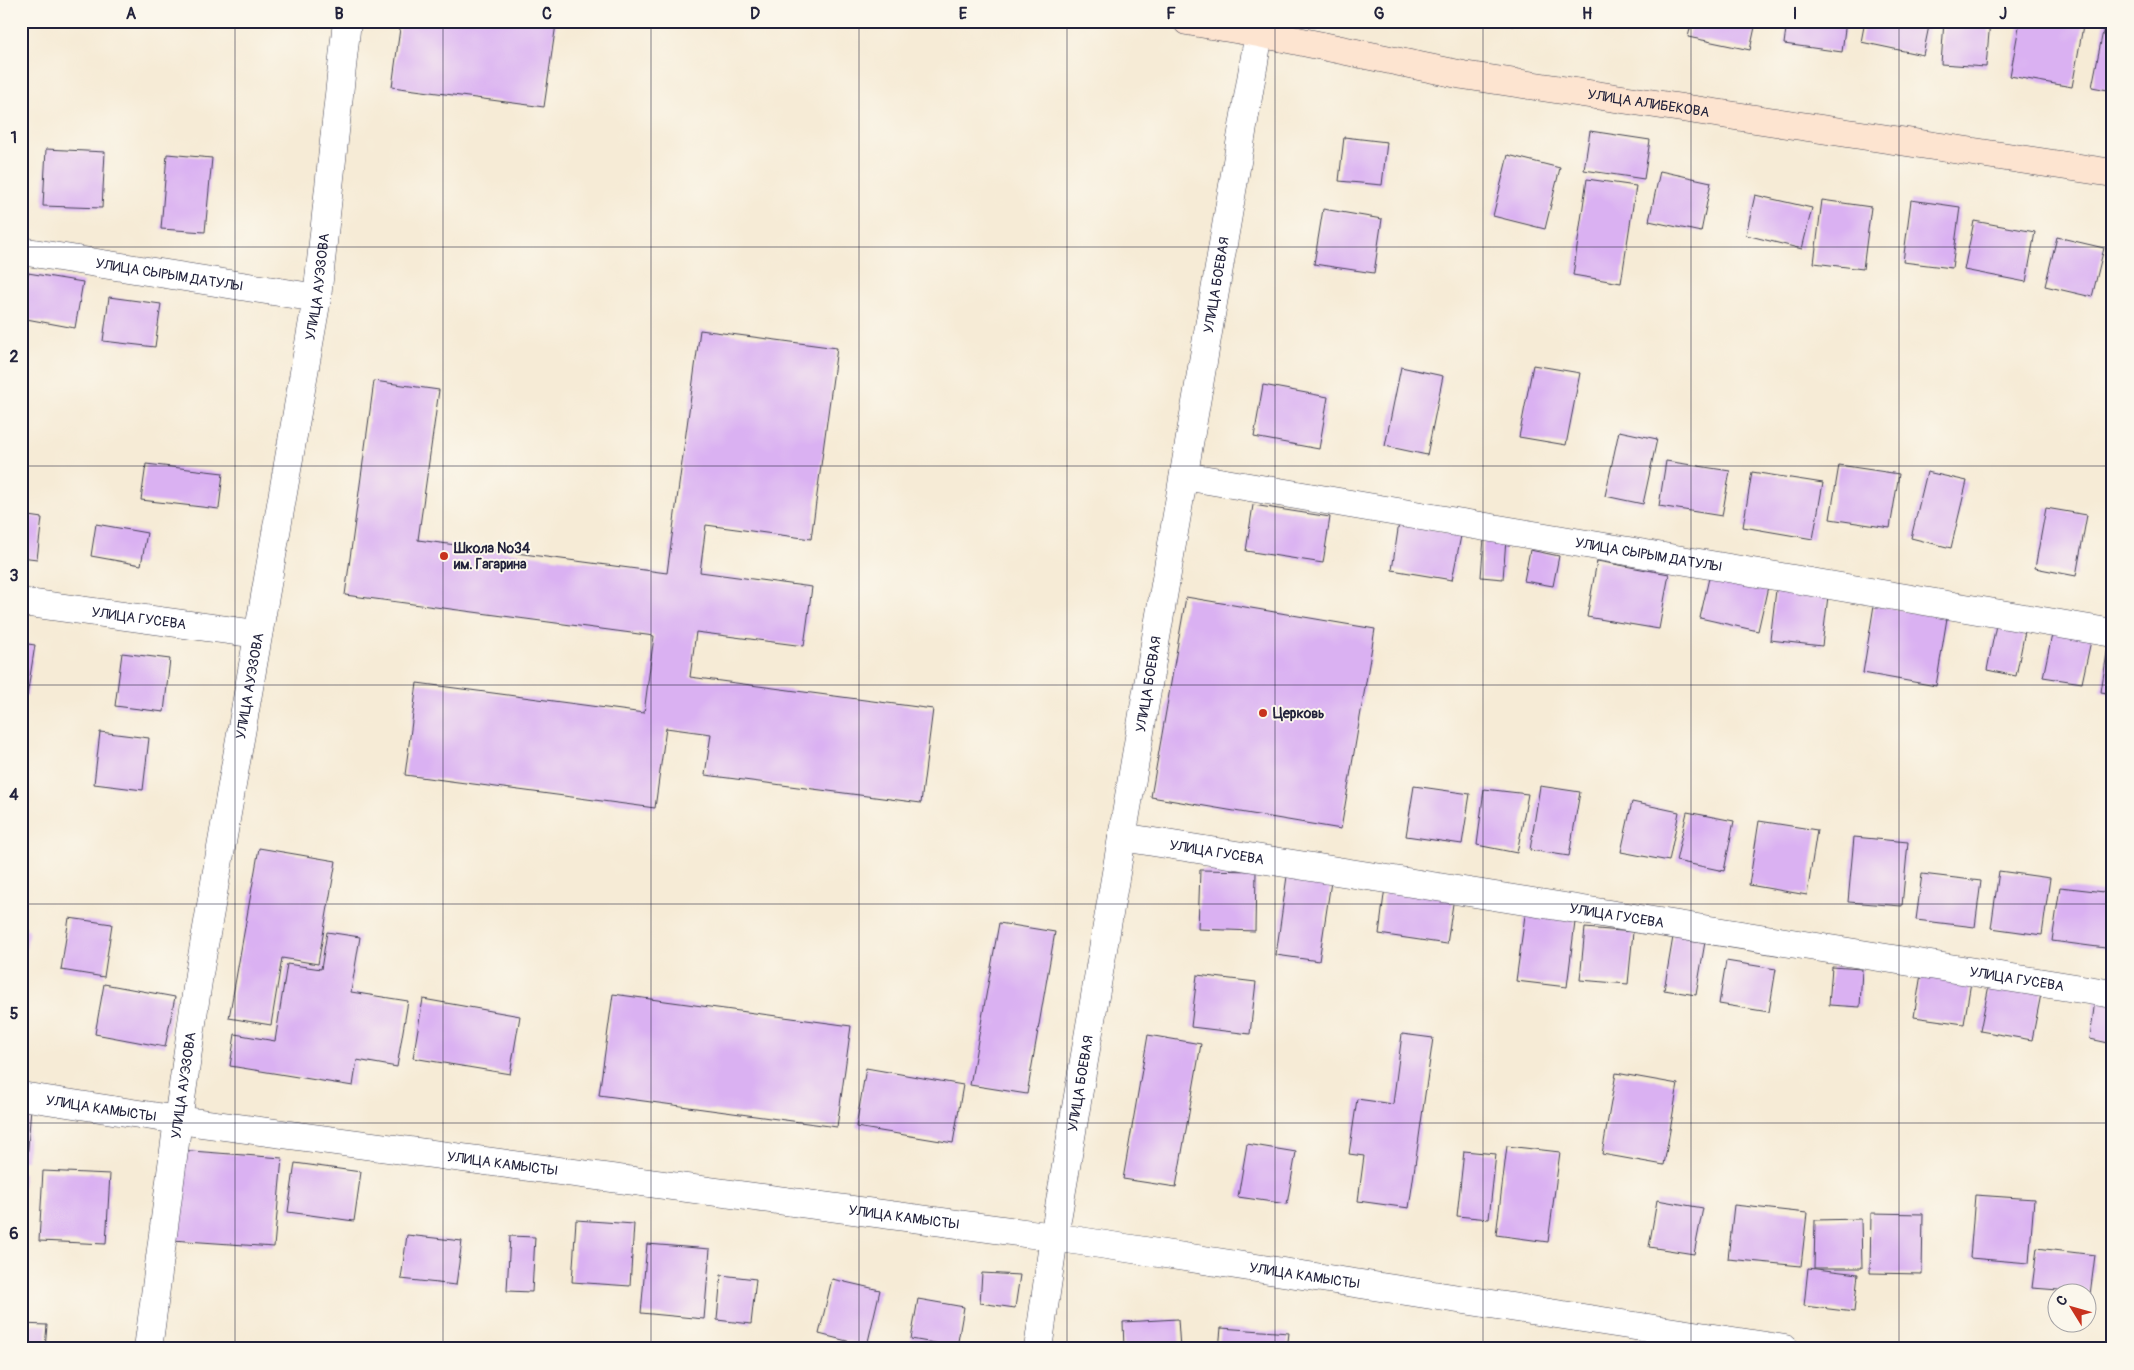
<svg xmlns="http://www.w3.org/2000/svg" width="2134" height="1370" font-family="Pangolin,sans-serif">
  <rect width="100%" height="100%" fill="#fbf7ec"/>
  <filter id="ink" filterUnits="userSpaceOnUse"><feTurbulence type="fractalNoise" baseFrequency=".02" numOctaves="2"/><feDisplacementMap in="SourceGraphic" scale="10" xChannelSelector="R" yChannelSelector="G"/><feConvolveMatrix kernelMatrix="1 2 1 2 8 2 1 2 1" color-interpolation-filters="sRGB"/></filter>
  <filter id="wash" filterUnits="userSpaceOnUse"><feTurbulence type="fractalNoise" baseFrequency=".0096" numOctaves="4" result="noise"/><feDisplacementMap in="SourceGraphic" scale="20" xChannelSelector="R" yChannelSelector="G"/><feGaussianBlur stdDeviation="1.12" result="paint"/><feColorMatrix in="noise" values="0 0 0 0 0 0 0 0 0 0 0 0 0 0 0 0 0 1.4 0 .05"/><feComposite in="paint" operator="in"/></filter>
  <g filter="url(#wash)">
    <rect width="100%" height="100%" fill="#f6ebd6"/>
    <g id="blocks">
      <g fill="#dab1f2">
        <path d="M401,21H532L556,24L544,107L392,87Z"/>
        <path d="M1492,21H1513V26Z"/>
        <path d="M1692,21H1726L1755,27L1750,50L1688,37Z"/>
        <path d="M1787,21H1846L1842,52L1784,44Z"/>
        <path d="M1865,21H1930L1923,55L1861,42Z"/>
        <path d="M1944,21H1990L1986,67L1941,64Z"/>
        <path d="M2020,21H2084L2072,87L2010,76Z"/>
        <path d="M2105,21H2113V91L2092,87Z"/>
        <path d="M1590,131L1650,140L1644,179L1584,170Z"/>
        <path d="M1344,137L1387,142L1382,185L1339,181Z"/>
        <path d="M46,149L105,152L102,208L43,206Z"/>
        <path d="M167,154L212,158L205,232L161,229Z"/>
        <path d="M1508,155L1560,168L1545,229L1493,216Z"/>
        <path d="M1660,171L1711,182L1701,232L1649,221Z"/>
        <path d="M1587,179L1636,186L1621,283L1573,275Z"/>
        <path d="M1755,195L1812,208L1802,249L1746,235Z"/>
        <path d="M1822,200L1871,207L1863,269L1814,263Z"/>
        <path d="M1911,200L1960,207L1952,268L1903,262Z"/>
        <path d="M1323,209L1382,219L1374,273L1314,264Z"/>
        <path d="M1974,221L2035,232L2026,282L1964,270Z"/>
        <path d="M2057,237L2104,248L2092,297L2045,286Z"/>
        <path d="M28,273L83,282L75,328L21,318Z"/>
        <path d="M109,297L161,304L155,347L103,341Z"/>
        <path d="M700,330L837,348L811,539L706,525L700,572L812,587L804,646L696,632L690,677L933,709L921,803L705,775L711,734L666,728L655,808L405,775L417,683L644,713L654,636L345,595L374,381L439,390L418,540L667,573Z"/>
        <path d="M1533,365L1580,373L1566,445L1519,437Z"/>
        <path d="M1401,367L1443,376L1427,455L1385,446Z"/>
        <path d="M1263,385L1328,397L1319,449L1254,437Z"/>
        <path d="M1619,431L1657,439L1643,504L1605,496Z"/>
        <path d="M1666,461L1730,471L1722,516L1659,506Z"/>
        <path d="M146,464L223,473L219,509L141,500Z"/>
        <path d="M1839,465L1899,474L1890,528L1830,519Z"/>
        <path d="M1752,472L1823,483L1813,539L1743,527Z"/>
        <path d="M1927,472L1967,481L1951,548L1911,538Z"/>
        <path d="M1253,505L1330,517L1323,563L1246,551Z"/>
        <path d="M2046,508L2087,515L2076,576L2035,568Z"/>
        <path d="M21,515L42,518L37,559L21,557Z"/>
        <path d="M1399,523L1461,536L1452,580L1392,570Z"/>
        <path d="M96,524L147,533L141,565L91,556Z"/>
        <path d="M1484,538L1506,539L1503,579L1481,577Z"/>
        <path d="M1530,550L1559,556L1553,586L1524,581Z"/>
        <path d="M1597,561L1669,574L1659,629L1587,617Z"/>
        <path d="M1711,569L1769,582L1758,631L1700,618Z"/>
        <path d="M1776,590L1828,596L1822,646L1770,640Z"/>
        <path d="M1186,597L1375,629L1341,829L1151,797Z"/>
        <path d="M1874,605L1947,618L1936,686L1863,673Z"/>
        <path d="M1997,620L2026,626L2016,676L1987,670Z"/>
        <path d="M2053,630L2092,636L2082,683L2043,677Z"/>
        <path d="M21,643L35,645L27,696L21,695Z"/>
        <path d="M2108,646H2113V694L2101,692Z"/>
        <path d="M122,653L170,659L164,712L115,706Z"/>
        <path d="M100,732L149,738L143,790L94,784Z"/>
        <path d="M1414,786L1470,794L1462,844L1406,836Z"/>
        <path d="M1540,786L1580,792L1569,856L1530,850Z"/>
        <path d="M1484,789L1528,794L1517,853L1477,845Z"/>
        <path d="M1632,802L1679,812L1669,861L1621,852Z"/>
        <path d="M1687,812L1734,821L1724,871L1676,861Z"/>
        <path d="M1759,821L1817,830L1807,895L1749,885Z"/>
        <path d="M1854,837L1908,842L1902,906L1848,902Z"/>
        <path d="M259,848L336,861L318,964L282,958L271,1025L229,1018Z"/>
        <path d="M1288,869L1332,875L1319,961L1276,955Z"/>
        <path d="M1200,870L1256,871L1255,931L1198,929Z"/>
        <path d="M1999,871L2050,878L2042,935L1991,928Z"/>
        <path d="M1922,874L1981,881L1975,927L1916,920Z"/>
        <path d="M1385,887L1454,897L1447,944L1379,934Z"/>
        <path d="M2060,887L2113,893V949L2052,941Z"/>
        <path d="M1526,908L1576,914L1567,987L1516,981Z"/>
        <path d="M69,918L112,924L104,977L61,970Z"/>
        <path d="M999,923L1055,932L1027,1094L970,1085Z"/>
        <path d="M1585,928L1633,932L1628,984L1580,980Z"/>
        <path d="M21,929L29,930L22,976H21Z"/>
        <path d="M1674,931L1706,936L1696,995L1664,990Z"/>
        <path d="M327,932L360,937L351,992L408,1001L397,1067L357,1060L353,1086L230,1066L235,1034L275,1041L287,964L321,969Z"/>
        <path d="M1726,961L1776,969L1769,1012L1719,1004Z"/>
        <path d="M1832,967L1862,969L1860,1007L1829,1005Z"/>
        <path d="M1921,974L1971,982L1964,1024L1914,1017Z"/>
        <path d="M1197,975L1256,982L1250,1034L1191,1027Z"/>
        <path d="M1990,980L2042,989L2032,1040L1980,1031Z"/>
        <path d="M104,984L175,997L165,1047L95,1034Z"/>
        <path d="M613,994L851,1026L837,1127L599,1095Z"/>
        <path d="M423,999L520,1016L510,1074L413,1058Z"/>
        <path d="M2095,1000L2113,1003V1044L2090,1039Z"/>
        <path d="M1402,1034L1433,1038L1409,1208L1358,1201L1364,1156L1349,1154L1357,1099L1393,1104Z"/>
        <path d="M1148,1035L1201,1044L1176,1187L1123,1179Z"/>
        <path d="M866,1068L963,1085L953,1143L856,1127Z"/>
        <path d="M1616,1073L1678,1084L1664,1165L1602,1154Z"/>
        <path d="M21,1106L31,1107L27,1161H21Z"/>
        <path d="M1247,1144L1296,1152L1287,1204L1238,1197Z"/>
        <path d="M1507,1146L1560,1152L1548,1242L1496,1235Z"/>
        <path d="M179,1150L282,1158L274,1247L172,1240Z"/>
        <path d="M1464,1151L1496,1154L1489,1219L1457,1216Z"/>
        <path d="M295,1163L361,1172L354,1221L288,1212Z"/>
        <path d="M43,1171L110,1174L106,1244L39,1241Z"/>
        <path d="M21,1173H24L23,1187H21Z"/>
        <path d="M1975,1195L2034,1199L2029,1263L1970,1258Z"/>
        <path d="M1657,1200L1703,1208L1694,1254L1649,1247Z"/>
        <path d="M1734,1205L1807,1213L1801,1266L1728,1259Z"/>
        <path d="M1871,1213L1923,1214L1922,1274L1870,1273Z"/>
        <path d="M1861,1219L1862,1268H1814L1815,1220Z"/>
        <path d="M576,1220L634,1224L630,1286L572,1282Z"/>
        <path d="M407,1235L462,1241L456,1285L401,1279Z"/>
        <path d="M510,1236L535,1237L532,1292L507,1291Z"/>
        <path d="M647,1244L710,1249L704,1319L641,1313Z"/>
        <path d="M2037,1248L2095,1255L2090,1295L2086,1294V1292L2032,1288Z"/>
        <path d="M1808,1268L1858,1274L1854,1312L1804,1306Z"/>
        <path d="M982,1273L1020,1275L1015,1308L980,1303Z"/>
        <path d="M721,1275L756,1279L751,1324L717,1320Z"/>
        <path d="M832,1279L880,1290L867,1346L819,1334Z"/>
        <path d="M918,1299L964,1307L957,1347L911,1339Z"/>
        <path d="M1178,1319L1180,1349H1124L1123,1322Z"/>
        <path d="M21,1324L47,1325L45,1349H21Z"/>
        <path d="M1221,1328L1289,1333L1287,1349H1219Z"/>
      </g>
    </g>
  </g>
  <g filter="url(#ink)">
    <use href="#blocks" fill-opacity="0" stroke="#424052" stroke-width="1"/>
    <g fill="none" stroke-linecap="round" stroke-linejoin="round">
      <g stroke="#424052" stroke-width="29">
        <g id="street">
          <path id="s1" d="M21,251L317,298"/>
          <path id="s2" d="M1184,476L2113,633"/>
          <path id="s3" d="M21,602L257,634"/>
          <path id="s4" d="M1122,837L2113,994"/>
          <path id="s5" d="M21,1096L178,1120L1054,1237L1785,1349"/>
          <path id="s6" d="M148,1349L178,1120L199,974L317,298L347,21"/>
          <path id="s7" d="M1038,1349L1054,1237L1261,21"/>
        </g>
      </g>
      <g stroke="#424052" stroke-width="29">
        <g id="secondary">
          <path id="s8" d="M1187,21L1259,33L1463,75L2113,173"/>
        </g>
      </g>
      <use href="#street" stroke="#fff" stroke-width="28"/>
      <use href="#secondary" stroke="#fde4d0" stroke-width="28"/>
    </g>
  </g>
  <path fill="none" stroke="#22223b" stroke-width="1" stroke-opacity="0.55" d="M235,21V1349M443,21V1349M651,21V1349M859,21V1349M1067,21V1349M1275,21V1349M1483,21V1349M1691,21V1349M1899,21V1349M21,247H2113M21,466H2113M21,685H2113M21,904H2113M21,1123H2113"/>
  <g fill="#c8321e" stroke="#fbf7ec" stroke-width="2">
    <circle cx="444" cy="556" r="5"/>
    <circle cx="1263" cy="713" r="5"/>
  </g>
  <g text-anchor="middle" stroke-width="4" stroke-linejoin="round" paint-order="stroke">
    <g font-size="14" fill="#22223b" stroke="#fbf7ec">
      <text dy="5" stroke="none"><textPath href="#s8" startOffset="469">УЛИЦА АЛИБЕКОВА</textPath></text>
      <text dy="5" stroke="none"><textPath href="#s1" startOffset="150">УЛИЦА СЫРЫМ ДАТУЛЫ</textPath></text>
      <text dy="5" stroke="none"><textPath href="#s7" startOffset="1079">УЛИЦА БОЕВАЯ</textPath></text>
      <text dy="5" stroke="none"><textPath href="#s6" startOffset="1076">УЛИЦА АУЭЗОВА</textPath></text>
      <text dy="5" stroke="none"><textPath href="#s2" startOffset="471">УЛИЦА СЫРЫМ ДАТУЛЫ</textPath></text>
      <text dy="5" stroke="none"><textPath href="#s3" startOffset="119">УЛИЦА ГУСЕВА</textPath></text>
      <text dy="5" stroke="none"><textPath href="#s6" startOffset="671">УЛИЦА АУЭЗОВА</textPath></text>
      <text dy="5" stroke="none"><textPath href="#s7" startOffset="674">УЛИЦА БОЕВАЯ</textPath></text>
      <text dy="5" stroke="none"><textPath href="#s4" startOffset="96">УЛИЦА ГУСЕВА</textPath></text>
      <text dy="5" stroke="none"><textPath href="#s4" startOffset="501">УЛИЦА ГУСЕВА</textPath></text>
      <text dy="5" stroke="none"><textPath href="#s4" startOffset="906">УЛИЦА ГУСЕВА</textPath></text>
      <text dy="5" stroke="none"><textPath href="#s7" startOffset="269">УЛИЦА БОЕВАЯ</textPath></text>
      <text dy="5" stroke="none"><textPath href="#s6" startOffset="266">УЛИЦА АУЭЗОВА</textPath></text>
      <text dy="5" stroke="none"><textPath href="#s5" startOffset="81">УЛИЦА КАМЫСТЫ</textPath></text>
      <text dy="5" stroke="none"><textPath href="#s5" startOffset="486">УЛИЦА КАМЫСТЫ</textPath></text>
      <text dy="5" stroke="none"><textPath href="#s5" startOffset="891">УЛИЦА КАМЫСТЫ</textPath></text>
      <text dy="5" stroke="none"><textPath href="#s5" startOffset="1296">УЛИЦА КАМЫСТЫ</textPath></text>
    </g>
    <g font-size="14" font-weight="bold" fill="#22223b" stroke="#fbf7ec" text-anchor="start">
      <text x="454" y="553">Школа №34<tspan x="454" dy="16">им. Гагарина</tspan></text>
      <text x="1273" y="718">Церковь</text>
    </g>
  </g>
  <rect width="2134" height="1370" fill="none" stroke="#fbf7ec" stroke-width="55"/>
  <g transform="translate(2072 1308) rotate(307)"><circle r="24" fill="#fbf7ec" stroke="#a4a2a5"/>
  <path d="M0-4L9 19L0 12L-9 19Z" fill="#c8321e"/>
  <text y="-8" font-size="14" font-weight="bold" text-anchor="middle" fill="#22223b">С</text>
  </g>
  <rect x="28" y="28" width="2078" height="1314" fill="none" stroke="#22223b" stroke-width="2"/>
  <g font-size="16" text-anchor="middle" font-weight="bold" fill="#22223b">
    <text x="131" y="19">A</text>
    <text x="339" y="19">B</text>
    <text x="547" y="19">C</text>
    <text x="755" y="19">D</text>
    <text x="963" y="19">E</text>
    <text x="1171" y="19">F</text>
    <text x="1379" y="19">G</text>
    <text x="1587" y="19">H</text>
    <text x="1795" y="19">I</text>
    <text x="2003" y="19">J</text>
    <text x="14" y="143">1</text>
    <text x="14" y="362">2</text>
    <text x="14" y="581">3</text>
    <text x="14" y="800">4</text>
    <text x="14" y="1019">5</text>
    <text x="14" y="1239">6</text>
  </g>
</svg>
